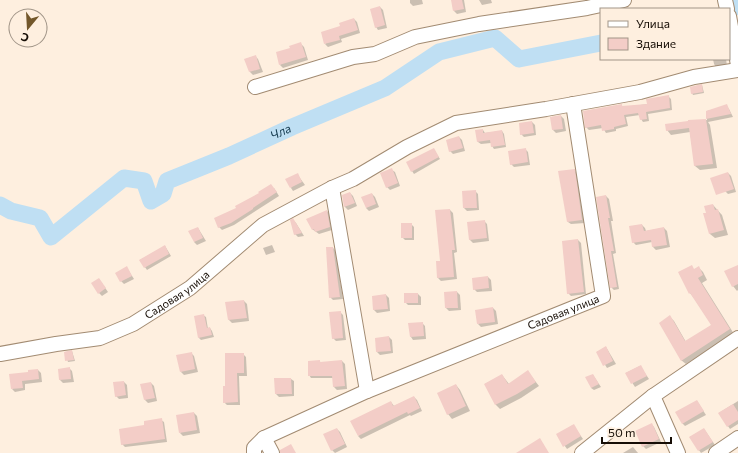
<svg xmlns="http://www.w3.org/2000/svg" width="738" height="453" font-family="Commissioner,sans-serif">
  <rect width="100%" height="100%" fill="#feefdf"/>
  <g fill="#0003">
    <path d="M410,0H422L423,4L413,6L410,3Z"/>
    <path d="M452,0H464L466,12L457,14L454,11Z"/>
    <path d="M479,0H491L492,3L482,5Z"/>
    <path d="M380,7L383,10L387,28L378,30L376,27Z"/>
    <path d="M354,19L357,22L360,33L341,39L342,42L328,47L325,44L341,27Z"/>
    <path d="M301,44L304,47L308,60L283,68L280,65L291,49Z"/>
    <path d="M255,56L258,59L263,72L253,75L250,72L246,59Z"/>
    <path d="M713,59H726L727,66L716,67L714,64Z"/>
    <path d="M702,85L704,93L693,95L692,93Z"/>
    <path d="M668,96L671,99L672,110L648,114L649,121L643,122L641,119L640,115L626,117L628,126L616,129V131L606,133L603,128L589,130L586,127L621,105L624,107L648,104Z"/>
    <path d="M726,106L729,109L733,117L708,122L710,125L717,168L700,170L695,166L690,132L671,135L667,130L689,122V121L707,120V111Z"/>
    <path d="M561,116L564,119L566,131L556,133L553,130Z"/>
    <path d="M532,122L535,125L536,135L524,137L521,134Z"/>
    <path d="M483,130L485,133L502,131L504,134L506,147L494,149L492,146L491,143L481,144L478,142L477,131Z"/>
    <path d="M459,137L462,140L465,151L453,154L450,151Z"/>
    <path d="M525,149L528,152L530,165L514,167L511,164Z"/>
    <path d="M434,150L440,159L414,174L412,171Z"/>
    <path d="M392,170L395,172L400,186L390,190L387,187Z"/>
    <path d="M574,170L577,173L585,223L571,224L568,222Z"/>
    <path d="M728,173L731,176L736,192L728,194L725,191Z"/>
    <path d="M297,174L305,185L293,191L291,188Z"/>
    <path d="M274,188L279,196L234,225L222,230L219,227L238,209Z"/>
    <path d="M475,191L478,194L479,210L467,211L464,208Z"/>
    <path d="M350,193L353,196L357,206L348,210L345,207L343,196Z"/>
    <path d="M372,194L375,197L379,207L369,211L366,208Z"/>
    <path d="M606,196L609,199L613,221H611L616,253L613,254L619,289L614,290L611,287Z"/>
    <path d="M713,205L722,215L728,235L715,238L710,234L707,213Z"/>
    <path d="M450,210L453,213L457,252L454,253L457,279L441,281L438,278Z"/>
    <path d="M327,211L330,214L332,230L319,234L312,229Z"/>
    <path d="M293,220L296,223L304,236L298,237L295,234Z"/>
    <path d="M484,221L487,224L489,241L473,243L470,240L468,223Z"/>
    <path d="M411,224L414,227V240H405L402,237Z"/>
    <path d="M642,225L645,228L646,231L664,228L667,231L670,247L656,250L653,247L652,242L636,245L633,242Z"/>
    <path d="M198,228L206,241L197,245L194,242Z"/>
    <path d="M578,240L581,243L586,294L571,296L568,293Z"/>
    <path d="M272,245L275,252L266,255L263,248Z"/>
    <path d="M165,246L171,256L147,270L140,260Z"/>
    <path d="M327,248H333L336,251L343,299L333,300L330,297Z"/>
    <path d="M738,266V290L737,291L733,286Z"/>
    <path d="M127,268L134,279L124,284L121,281Z"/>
    <path d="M699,268L703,272L707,280L702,283L734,334L686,364L681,360L670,317L674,321L686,342L712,325L694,298L690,293L679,273L695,270Z"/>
    <path d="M488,277L491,280L492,291L477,292L474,289Z"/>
    <path d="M99,279L108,292L102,296L99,293Z"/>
    <path d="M457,292L460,295L461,310L449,311L446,308Z"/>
    <path d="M418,294L421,297V305H408L405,302Z"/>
    <path d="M386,295L389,298L390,311L377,313L374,310Z"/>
    <path d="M244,301L247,304L249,321L232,323L229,320L226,303Z"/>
    <path d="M493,308L496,311L498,324L481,327L478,324Z"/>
    <path d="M340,312L343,315L346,340L336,341L333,338Z"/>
    <path d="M203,315L206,317L208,329L210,328L212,331L214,337L201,340L199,338Z"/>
    <path d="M422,323L425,326L426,339L413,340L411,337L409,324Z"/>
    <path d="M389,337L392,340L393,353L380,355L377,352Z"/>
    <path d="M606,347L616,364L607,368L597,352Z"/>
    <path d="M72,351L75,361L68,362L65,352Z"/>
    <path d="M191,353L194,356L198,372L184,375L181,372Z"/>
    <path d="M243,354L246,357L247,376H239L240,405H227L224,402L226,387Z"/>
    <path d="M319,361L322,363L342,361L345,364L347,389L337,390L334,387L333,378H311L309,375Z"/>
    <path d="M640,366L649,379L635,387L626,373Z"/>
    <path d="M69,368L72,371L74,382L63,383L60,380L59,370Z"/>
    <path d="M38,370L41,373L42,382L25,384V390L15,392L12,389L29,373Z"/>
    <path d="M528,372L539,386L521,398L500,409L496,405L485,384L502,375L509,384Z"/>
    <path d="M593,375L601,387L594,390L591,388Z"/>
    <path d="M275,379H291L294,381V396L279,397L276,394Z"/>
    <path d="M124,382L127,385L128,398L119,399L116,396Z"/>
    <path d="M151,383L154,386L157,401L148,403L145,400Z"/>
    <path d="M456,385L460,390L470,411L452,419L448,414Z"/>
    <path d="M414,397L417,400L422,411L411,416L410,415L361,439L358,436L391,402L394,406Z"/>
    <path d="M697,401L706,415L685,426L682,423Z"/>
    <path d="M738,401V424L730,429L719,413Z"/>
    <path d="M194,413L197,416L200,433L183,436L180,433Z"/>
    <path d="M161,420L164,422L167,442L125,447L122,444L146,426Z"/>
    <path d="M573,425L583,439L567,449L557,435Z"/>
    <path d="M652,425L654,427L661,442L646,449L643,446Z"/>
    <path d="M337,429L340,432L347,447L335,453L332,450Z"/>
    <path d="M704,429L715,445L701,453L690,437Z"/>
    <path d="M633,447L638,453H623Z"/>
  </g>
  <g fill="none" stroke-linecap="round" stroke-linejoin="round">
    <g stroke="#bfdff3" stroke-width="17">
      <path d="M729,9L738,6"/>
      <path id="s1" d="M0,205L11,211L40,218L51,237L124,178L144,181L151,201L163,194L167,181L229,156L292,127L385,88L439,52L495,38L519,59L601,43"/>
    </g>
  </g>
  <g fill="#f3cdc7">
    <path d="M451,0H462L464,9L453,11Z"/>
    <path d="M380,6L385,25L375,28L370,9Z"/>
    <path d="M354,18L358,30L339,36L340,40L324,44L321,32L340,26L339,23Z"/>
    <path d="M301,42L306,57L279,65L276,52L290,48L289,46Z"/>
    <path d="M256,55L260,69L249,72L244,59Z"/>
    <path d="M702,84L703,92L691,94L690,87Z"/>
    <path d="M669,95L670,108L646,112L647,119L640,120L638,113L624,115L626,124L614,127V129L602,131L601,125L585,128L583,111L622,104V106L647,104L646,99Z"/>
    <path d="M727,104L731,114L706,119V111Z"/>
    <path d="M561,115L563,129L552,130L550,117Z"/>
    <path d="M706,119L713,164L694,166L689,128L666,131L665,124L688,121V120Z"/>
    <path d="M532,121L534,133L520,135L519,123Z"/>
    <path d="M483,129V133L502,130L505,145L491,147L490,140L477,142L475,130Z"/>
    <path d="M459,136L463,148L449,152L446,140Z"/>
    <path d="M434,148L439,157L411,172L406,162Z"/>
    <path d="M526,148L528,162L510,165L508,151Z"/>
    <path d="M392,168L398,183L386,188L380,173Z"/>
    <path d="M575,169L582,220L567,222L558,171Z"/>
    <path d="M728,172L734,189L716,195L710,178Z"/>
    <path d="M298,173L302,182L290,188L285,179Z"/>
    <path d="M271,184L277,192L253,208V209L231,223L218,228L214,218L236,208L235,206L259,193L258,192Z"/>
    <path d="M476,190L477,208H463L462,191Z"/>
    <path d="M350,192L355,203L344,207L342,195Z"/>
    <path d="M372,193L376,204L366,208L361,197Z"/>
    <path d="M606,195L610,218H608L614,251H611L617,287L610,288L596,197Z"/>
    <path d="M713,204L715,210L718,209L724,230L709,234L703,213H706L704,206Z"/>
    <path d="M450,209L455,250H452L454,277L437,278L436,261H440L435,210Z"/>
    <path d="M327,210L330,227L315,232L314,229L312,230L306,219Z"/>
    <path d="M293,218L302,233L294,235L290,220Z"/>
    <path d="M485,220L487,238L469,240L467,222Z"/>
    <rect x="401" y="223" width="11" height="15"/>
    <path d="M642,224L644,231L664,227L667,245L652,247L651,240L632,243L629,226Z"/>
    <path d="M198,227L203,238L194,242L188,231Z"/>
    <path d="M578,239L584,292L567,294L562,241Z"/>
    <path d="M165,245L169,254L144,268L139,260Z"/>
    <path d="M326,247H333L340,297L329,298Z"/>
    <path d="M692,265L694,269L699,266L703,275L698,278L730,329L681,361L659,323L670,315L685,341L711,325L690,293L689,294L678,272Z"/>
    <path d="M738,265V284L732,287L724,271Z"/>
    <path d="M127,266L132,276L120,282L115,273Z"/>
    <path d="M488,276L489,288L473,290L472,278Z"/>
    <path d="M99,278L106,288L98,294L91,283Z"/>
    <path d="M457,291L458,308H445L444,292Z"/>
    <rect x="404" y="293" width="14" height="10"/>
    <path d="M386,294L388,309L373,310L372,296Z"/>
    <path d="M244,300L247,318L228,320L225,302Z"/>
    <path d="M493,307L495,322L477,324L475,310Z"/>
    <path d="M341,311L343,338L332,339L329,312Z"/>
    <path d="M204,314L207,328L210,327L212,335L198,338L194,316Z"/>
    <path d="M423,322L424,336L410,337L408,323Z"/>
    <path d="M389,336L391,351L376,352L375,338Z"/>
    <path d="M606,346L613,361L603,366L596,352Z"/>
    <path d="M72,350L74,360L65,361L64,352Z"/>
    <path d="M192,352L195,369L180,372L176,355Z"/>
    <path d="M225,353H244V373H237L238,402L223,403V386H225Z"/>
    <path d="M320,360V362L342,360L345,386L333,387L332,376H308V361Z"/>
    <path d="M641,365L647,376L631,384L625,373Z"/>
    <path d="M70,367L71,379L59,380L58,369Z"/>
    <path d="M38,369L39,379L22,381L23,388L11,389L9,374L28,372V370Z"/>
    <path d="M528,370L536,382L517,394L495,405L484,384L502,374L508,384Z"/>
    <path d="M593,374L599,384L591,388L585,377Z"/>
    <path d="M274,378H291L292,394H275Z"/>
    <path d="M124,381L126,395L115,397L113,382Z"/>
    <path d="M151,382L155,398L144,400L140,384Z"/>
    <path d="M456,384L466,406L447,415L437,393Z"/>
    <path d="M414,396L420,408L408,414L407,412L358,436L350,421L391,401L393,406Z"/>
    <path d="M697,400L704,411L682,424L675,412Z"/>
    <path d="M733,404L738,412V420L727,427L718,413Z"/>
    <path d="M194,412L197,430L179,433L176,415Z"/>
    <path d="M162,418L165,439L121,445L119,429L144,425V421Z"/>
    <path d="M652,423L659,439L642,447L635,431Z"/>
    <path d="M574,424L581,436L563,447L556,434Z"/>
    <path d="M337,428L345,444L331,451L323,434Z"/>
    <path d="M704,428L713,442L698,451L689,437Z"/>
    <path d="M540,438L549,453H516Z"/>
    <path d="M291,444L296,453H280V450Z"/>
  </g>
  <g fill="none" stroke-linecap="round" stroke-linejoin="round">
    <g stroke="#a28b72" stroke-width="16">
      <g id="minor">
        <path d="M725,0L727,9"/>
        <path d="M729,16L738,65"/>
        <path d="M255,87L353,57L375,54L415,37L479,24L587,8L624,0"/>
        <path d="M332,188L367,391"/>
        <path id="s2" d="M0,354L56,344L100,338L133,324L190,288L263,225L332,188L353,179L407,147L456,123L546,109L640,92L694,77L738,70"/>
        <path d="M653,396L678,453"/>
        <path d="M264,438L272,453"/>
        <path id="s3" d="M254,453V448L264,438L367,391L603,296L573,104"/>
        <path d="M582,453L653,396L738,338"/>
        <path d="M716,453L738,438"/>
      </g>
    </g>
    <use href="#minor" stroke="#fff" stroke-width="14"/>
  </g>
  <g text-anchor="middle" stroke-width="3" stroke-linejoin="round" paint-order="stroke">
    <g font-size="11" fill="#160d05" stroke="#feefdf">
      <text dy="4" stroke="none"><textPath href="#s2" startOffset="190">Садовая улица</textPath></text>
      <text dy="4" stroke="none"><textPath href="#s3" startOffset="344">Садовая улица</textPath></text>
    </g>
    <g font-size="12" font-style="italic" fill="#153b4f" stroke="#feefdf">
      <text dy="4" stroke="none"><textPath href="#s1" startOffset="351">Чла</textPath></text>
    </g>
  </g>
  <rect x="600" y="8" width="130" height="52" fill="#feefdf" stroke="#a19588"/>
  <rect x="608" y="21" width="20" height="6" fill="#ffffff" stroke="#a19588"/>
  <text x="636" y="28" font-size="12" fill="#160d05">Улица</text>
  <rect x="608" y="38" width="20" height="12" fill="#f3cdc7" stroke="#a19588"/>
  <text x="636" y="48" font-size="12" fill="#160d05">Здание</text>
  <g transform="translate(28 28) rotate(198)"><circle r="19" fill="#feefdf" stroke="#a19588"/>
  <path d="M0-3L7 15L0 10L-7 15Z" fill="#73572a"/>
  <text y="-6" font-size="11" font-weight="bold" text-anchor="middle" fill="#160d05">С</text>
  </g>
  <path d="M602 437v6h69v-6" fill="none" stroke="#160d05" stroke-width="2"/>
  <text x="608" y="437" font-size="12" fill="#160d05" stroke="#feefdf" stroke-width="3" paint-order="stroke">50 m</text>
</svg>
